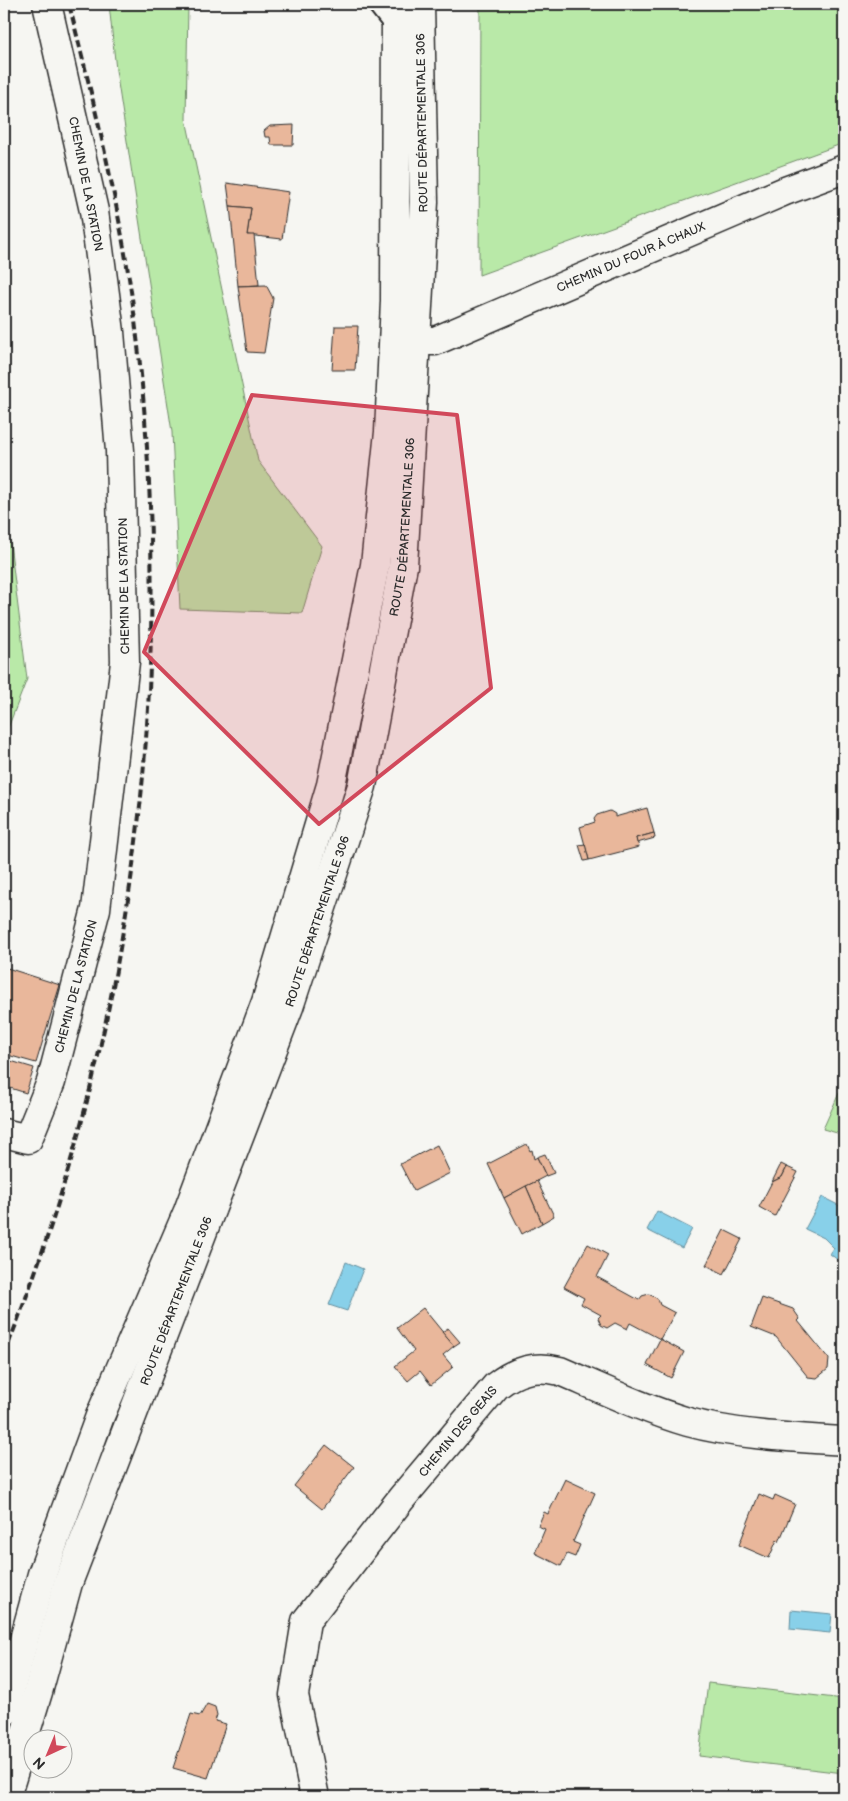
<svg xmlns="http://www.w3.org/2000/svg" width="848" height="1801" font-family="'Balsamiq Sans',sans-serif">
  <rect width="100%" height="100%" fill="#f6f6f2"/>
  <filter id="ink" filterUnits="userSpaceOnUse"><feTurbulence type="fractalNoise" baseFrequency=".02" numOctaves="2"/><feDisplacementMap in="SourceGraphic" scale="10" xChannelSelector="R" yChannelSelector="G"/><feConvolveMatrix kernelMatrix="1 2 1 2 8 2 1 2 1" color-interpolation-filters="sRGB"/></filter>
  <g filter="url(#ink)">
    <g fill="#b9e9a8" stroke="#728a6a">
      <path d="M109,4H188L186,119L258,461L322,546L302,613L180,609L172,432L116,70Z"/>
      <path d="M480,4H844V143L479,275Z"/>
      <path d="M4,495L27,679L4,738Z"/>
      <path d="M844,1082V1135L823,1129Z"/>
      <path d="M708,1683L844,1699V1773L699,1756Z"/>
    </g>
    <g fill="#88d0e9" stroke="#638e9d">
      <path d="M822,1197L844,1208V1252L838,1260L830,1254L834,1248L824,1238L805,1229Z"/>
      <path d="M657,1211L692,1229L682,1248L647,1230Z"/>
      <path d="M346,1262L363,1269L347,1311L329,1305Z"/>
      <path d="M791,1610L832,1614L830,1633L790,1629Z"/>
    </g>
    <g fill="#e9b79b" stroke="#2b2b2b">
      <path d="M294,125L293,145H271L270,137H265L264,131L270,126Z"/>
      <path d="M227,183L289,192L282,239L247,235L251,208L230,206Z"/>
      <path d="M230,206L251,208L247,235H254L259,285L238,286Z"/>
      <path d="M266,285L273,298L264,353L247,352L238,286Z"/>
      <path d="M335,326H358L355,370H332Z"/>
      <path d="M647,808L654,833L636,838L639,847L589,860L580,827L595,822L594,819L597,815L610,811L615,814V817Z"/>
      <path d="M654,833L655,838L637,843L636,838Z"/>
      <path d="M585,844L589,860L584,861L579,845Z"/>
      <path d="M4,967L60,985L36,1063L4,1054Z"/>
      <path d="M4,1059L34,1068L26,1093L4,1086Z"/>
      <path d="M527,1144L530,1151L532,1150L534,1159L537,1157L546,1176L504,1198L488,1164Z"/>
      <path d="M437,1145L450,1173L414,1191L400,1164Z"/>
      <path d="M545,1154L554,1173L546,1176L537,1157Z"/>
      <path d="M781,1164L787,1167L782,1177L772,1182Z"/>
      <path d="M787,1167L798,1172L775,1216L759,1207L772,1182L782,1177Z"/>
      <path d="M537,1181L554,1216L542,1223L526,1186Z"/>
      <path d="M526,1186L542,1223L522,1234L504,1198Z"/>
      <path d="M724,1230L742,1239L724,1274L706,1265Z"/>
      <path d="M588,1244L608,1255L597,1277L639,1300L642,1296L649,1294L658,1299L660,1305L675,1313L660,1339L630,1323L627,1329L615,1323L607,1328L601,1325L598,1318L601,1315L581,1304L584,1298L564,1287Z"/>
      <path d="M762,1298L793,1309L800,1319L798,1321L829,1359L828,1369L817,1378L808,1377L776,1337L751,1327Z"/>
      <path d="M423,1308L454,1346L443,1355L453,1367L431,1385L420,1371L408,1381L395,1366L414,1351L397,1328Z"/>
      <path d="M448,1328L460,1342L454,1346L442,1332Z"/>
      <path d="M660,1339L684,1352L671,1378L647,1365Z"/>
      <path d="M326,1445L354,1467L322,1509L294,1486Z"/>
      <path d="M565,1479L595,1493L573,1542L580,1545L575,1557L567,1554L561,1566L535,1553L545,1529L538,1526L544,1512L548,1514Z"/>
      <path d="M759,1494L773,1500L775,1495L795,1504L779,1542L777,1540L769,1558L739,1545Z"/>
      <path d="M207,1704L215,1707L217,1715L215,1721L226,1724L208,1778L173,1768L191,1714L200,1716Z"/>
    </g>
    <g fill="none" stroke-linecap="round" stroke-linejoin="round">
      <g stroke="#2b2b2b" stroke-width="19">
        <path id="service" d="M375,4L394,28"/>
      </g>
      <g stroke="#2b2b2b" stroke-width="31">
        <g id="minor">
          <path id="s1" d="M417,341H435L785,191L844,169"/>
          <path id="s2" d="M4,1133L28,1139L51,1082L96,909L125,662L120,451L110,332L94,211L47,4"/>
          <path id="s3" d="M315,1797L294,1695L306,1621L401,1499L496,1386C516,1370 535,1365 560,1371C602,1389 644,1409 688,1422C735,1435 796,1438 844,1441"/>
        </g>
      </g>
      <g stroke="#2b2b2b" stroke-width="31">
        <g id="primary">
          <path d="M4,1712L42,1574L100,1416L188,1211L266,1002L331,785L375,565L389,432L395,301L396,4"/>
          <path id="s4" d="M6,1797L38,1692L68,1583L289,1007L362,786L403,566L424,202L420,4"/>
        </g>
      </g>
      <use href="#service" stroke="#f6f6f2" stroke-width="15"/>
      <use href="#minor" stroke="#f6f6f2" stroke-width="28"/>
      <use href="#primary" stroke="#f6f6f2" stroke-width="28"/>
      <path stroke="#2b2b2b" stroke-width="4" stroke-dasharray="8 4" stroke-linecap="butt" d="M4,1355C135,1028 178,678 136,329C123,219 96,111 69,4"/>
    </g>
  </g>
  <path fill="#d1495b" fill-opacity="0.2" stroke="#d1495b" stroke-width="4" stroke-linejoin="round" d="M252,395L457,415L491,688L319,824L144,652Z"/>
  <g text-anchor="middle" stroke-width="4" stroke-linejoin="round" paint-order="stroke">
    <g font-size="12" fill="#2b2b2b" stroke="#f6f6f2">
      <text transform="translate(422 123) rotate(-91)" y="4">ROUTE DÉPARTEMENTALE 306</text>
      <text transform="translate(86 184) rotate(79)" y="4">CHEMIN DE LA STATION</text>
      <text dy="4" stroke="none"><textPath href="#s1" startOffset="231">CHEMIN DU FOUR À CHAUX</textPath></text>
      <text dy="4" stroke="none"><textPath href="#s4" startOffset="1335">ROUTE DÉPARTEMENTALE 306</textPath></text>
      <text transform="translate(124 586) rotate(-91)" y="4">CHEMIN DE LA STATION</text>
      <text dy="4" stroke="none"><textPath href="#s4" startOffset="930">ROUTE DÉPARTEMENTALE 306</textPath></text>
      <text dy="4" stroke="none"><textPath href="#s2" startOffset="185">CHEMIN DE LA STATION</textPath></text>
      <text dy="4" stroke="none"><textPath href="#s4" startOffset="525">ROUTE DÉPARTEMENTALE 306</textPath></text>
      <text dy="4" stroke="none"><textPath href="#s3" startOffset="422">CHEMIN DES GEAIS</textPath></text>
    </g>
  </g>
  <rect width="848" height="1801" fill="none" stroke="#f6f6f2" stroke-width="20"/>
  <rect x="10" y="10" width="828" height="1781" fill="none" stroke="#2b2b2b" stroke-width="2" filter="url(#ink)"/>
  <g transform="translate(48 1754) rotate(224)"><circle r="24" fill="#f6f6f2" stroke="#a5a5a2"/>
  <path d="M0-4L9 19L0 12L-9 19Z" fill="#d1495b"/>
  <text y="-8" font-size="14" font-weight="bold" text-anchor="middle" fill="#2b2b2b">N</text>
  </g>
</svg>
